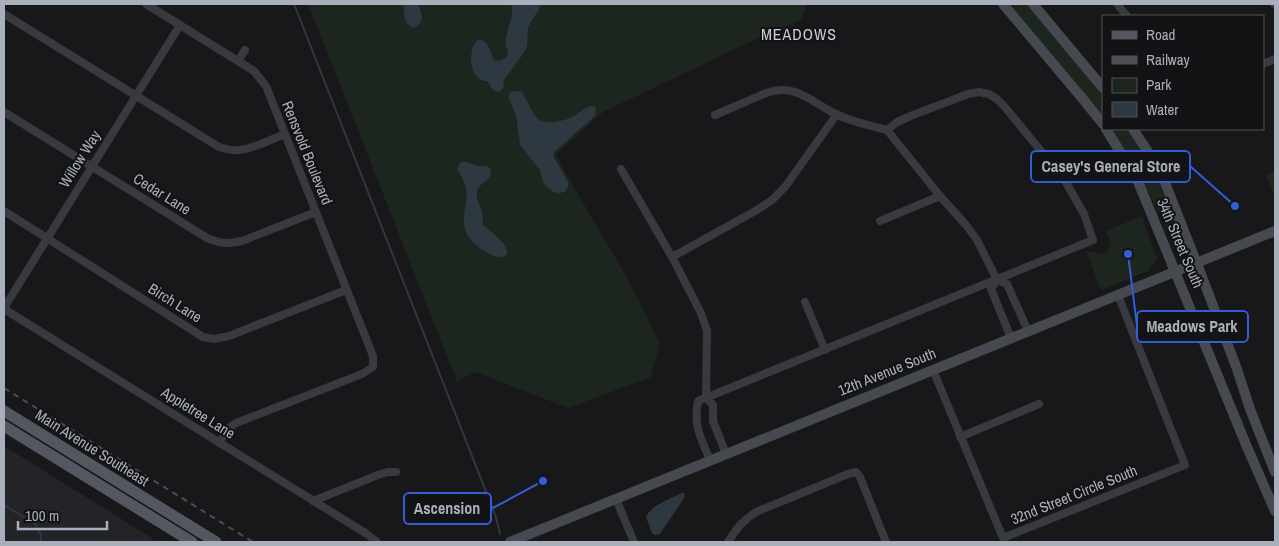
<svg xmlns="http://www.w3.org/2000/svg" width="1279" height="546" font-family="'Archivo Narrow',sans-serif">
  <rect width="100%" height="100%" fill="#18181a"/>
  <path fill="#242428" d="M4,446L152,538L153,542H4Z"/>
  <g fill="#1d261e">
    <path d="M308,4H807L801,20L748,43L603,112L556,154L564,170L634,290L660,343L651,377L568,408L476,372L457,381Z"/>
    <path d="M1008,4H1027L1103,94V116Z"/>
    <path d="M1111,129H1128C1148,158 1162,189 1176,222C1180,232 1186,243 1185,255L1180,256L1177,252C1171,242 1168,231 1163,220C1147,189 1130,158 1111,129Z"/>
    <path d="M1275,171V193L1274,194L1266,175Z"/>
    <path d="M1142,216L1157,259L1148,271L1101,290L1086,251C1099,253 1107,259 1111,241L1106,231Z"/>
  </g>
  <g fill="#2d3840">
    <path d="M403,4H418C422,14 426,23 413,28C403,23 405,14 403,4Z"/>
    <path d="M511,4H542L528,27L527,46L523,54L504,80C503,86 505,89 499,92C493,90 490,88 488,81C464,81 469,37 482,40C489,42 491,55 494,60L499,61L506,58L508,54C507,48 505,43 506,37C508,26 515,15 511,4Z"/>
    <path d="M514,91L522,92C527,100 532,114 539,120C542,122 547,122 551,122C557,122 565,120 570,118C579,114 586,105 595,106L596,112L595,116L554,152V157L568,182V186L566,190L564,192L560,193L554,192L548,188L543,182L540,170L520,145L516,115L508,96L511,92Z"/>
    <path d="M461,162C469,161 473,166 481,166C484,166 486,166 489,167C496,180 482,180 478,189C474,198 481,205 482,213C483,217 483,221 483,225C488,229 515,249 505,256C500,259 495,256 490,254C478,248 465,238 464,223C463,212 468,200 466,189C465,181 460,175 457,168Z"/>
    <path d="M682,493H685L684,498L660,534L655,535L652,533L646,517C651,505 670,499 682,493Z"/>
  </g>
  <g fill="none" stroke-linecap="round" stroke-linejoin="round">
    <g stroke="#2d3840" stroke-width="2">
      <path d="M294,4L496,517L500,534"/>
      <path d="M4,505L35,524L41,535V542"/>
    </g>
    <g stroke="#393a40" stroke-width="8">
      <path d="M146,4L254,71L266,86L373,356V367L362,374L236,423L229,428L219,443"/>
      <path d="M1117,4L1127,16"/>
      <path d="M1274,4H1275"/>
      <path d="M4,14L219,147C226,149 232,151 239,150C254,149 271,139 285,134"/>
      <path d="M238,61L245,50"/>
      <path d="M1263,64L1275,59"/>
      <path d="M4,112L207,238C221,244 228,244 242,241L316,212"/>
      <path d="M715,115L766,93C797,82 813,104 838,115C854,122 871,126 887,130"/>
      <path d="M887,130L940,196L966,225L977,240L997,280L1007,284L1028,331"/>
      <path d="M621,169L672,257L701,313L707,331L706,398L713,405V421L726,454"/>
      <path d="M4,211L203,337L214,339L229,336L346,290"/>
      <path d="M880,221L940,196"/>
      <path d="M672,257L757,210L772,200L785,187L837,114"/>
      <path d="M997,280L991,289L1011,338"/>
      <path d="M805,302L825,350"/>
      <path d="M4,308L180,25"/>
      <path d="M4,309L367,534L377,542"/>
      <path d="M933,370L1003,538L1185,465L1118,295"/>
      <path d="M960,437L1039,404"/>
      <path d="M710,460C701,438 693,426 698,401L1093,240L1084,214L1064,179L1004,106L997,99L989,94L979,92L968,94L913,115L897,122L887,130"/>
      <path d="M616,499L634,542"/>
      <path d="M313,501L378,475L388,472H396"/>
      <path d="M728,542C736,529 742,521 756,512L848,474L856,472L860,477L886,542"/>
    </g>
    <g stroke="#464950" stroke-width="10">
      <path d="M1003,4L1082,98L1103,124"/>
      <path d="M1033,4L1103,88"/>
      <path d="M1106,129L1137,179L1247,447L1275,511"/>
      <path d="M1133,129L1160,170L1201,274L1237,369L1250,409L1275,472"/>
      <path d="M510,542L1275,231"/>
    </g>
    <g stroke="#54575f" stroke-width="11">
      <path d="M4,411L216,542"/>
      <path d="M4,426L192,542"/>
    </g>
    <path stroke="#4b4e55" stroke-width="2" stroke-dasharray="6 5" stroke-linecap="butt" d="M4,388L253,542"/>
  </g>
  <g text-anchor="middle" stroke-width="4" stroke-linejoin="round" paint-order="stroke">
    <g font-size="15" fill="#a9b0bb" stroke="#131315">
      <text transform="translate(307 153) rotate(68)" y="5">Rensvold Boulevard</text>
      <text transform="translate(80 159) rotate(-58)" y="5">Willow Way</text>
      <text transform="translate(162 194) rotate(32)" y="5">Cedar Lane</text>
      <text transform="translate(1180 243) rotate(67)" y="5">34th Street South</text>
      <text transform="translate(175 303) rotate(32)" y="5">Birch Lane</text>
      <text transform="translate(887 372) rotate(-22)" y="5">12th Avenue South</text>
      <text transform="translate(198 413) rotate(32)" y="5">Appletree Lane</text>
      <text transform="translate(92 448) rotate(32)" y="5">Main Avenue Southeast</text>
      <text transform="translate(1074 495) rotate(-22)" y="5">32nd Street Circle South</text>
    </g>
    <g font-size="16" letter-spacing="1" fill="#cbcfd7" stroke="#131315">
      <text x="799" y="40">MEADOWS</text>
    </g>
  </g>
  <path fill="none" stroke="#325dd4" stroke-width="2" d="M1235 206L1190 166M1128 254L1137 326M543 481L491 509"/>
  <g fill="#325dd4" stroke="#131315" stroke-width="2">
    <circle cx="1235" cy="206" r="5"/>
    <circle cx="1128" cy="254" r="5"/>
    <circle cx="543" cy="481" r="5"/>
  </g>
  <g fill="#131315" stroke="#325dd4" stroke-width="2">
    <rect x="1031" y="151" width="159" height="31" rx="5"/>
    <rect x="1137" y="311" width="111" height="31" rx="5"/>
    <rect x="404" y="493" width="87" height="31" rx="5"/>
  </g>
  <g font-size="16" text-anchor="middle" font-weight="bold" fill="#a9b0bb">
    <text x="1111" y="172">Casey's General Store</text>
    <text x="1192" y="332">Meadows Park</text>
    <text x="447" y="514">Ascension</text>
  </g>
  <rect width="1279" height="546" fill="none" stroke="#a9b0bb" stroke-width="10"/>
  <rect x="1102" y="15" width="162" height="115" fill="#131315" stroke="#4f5257"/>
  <rect x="1112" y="31" width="25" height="8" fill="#54575f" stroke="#4f5257"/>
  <text x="1146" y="40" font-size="15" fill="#a9b0bb">Road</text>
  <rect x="1112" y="56" width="25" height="8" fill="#4b4e55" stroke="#4f5257"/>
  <text x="1146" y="65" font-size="15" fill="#a9b0bb">Railway</text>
  <rect x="1112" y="78" width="25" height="15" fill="#1d261e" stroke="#4f5257"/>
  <text x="1146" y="90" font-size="15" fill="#a9b0bb">Park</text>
  <rect x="1112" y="102" width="25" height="15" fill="#2d3840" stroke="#4f5257"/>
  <text x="1146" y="115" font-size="15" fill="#a9b0bb">Water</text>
  <path d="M18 521v8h89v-8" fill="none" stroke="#a9b0bb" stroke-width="2.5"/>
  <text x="25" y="521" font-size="15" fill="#a9b0bb" stroke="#131315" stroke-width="4" paint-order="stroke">100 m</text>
</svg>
